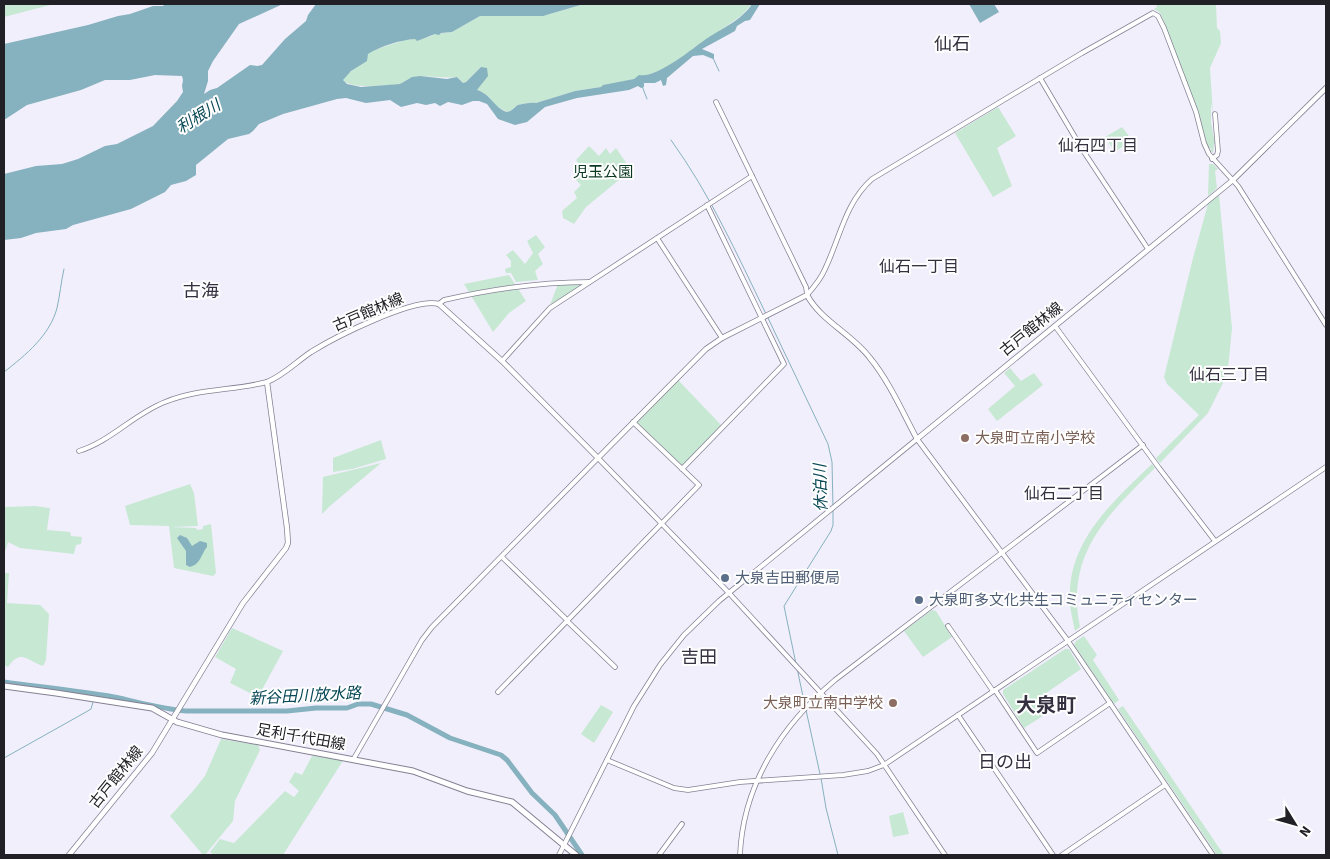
<svg xmlns="http://www.w3.org/2000/svg" width="1330" height="859" font-family="'Source Sans 3','Noto Sans JP',sans-serif">
  <rect width="100%" height="100%" fill="#f2effc"/>
  <g fill="#c7e8d3">
    <path d="M4,4H54L4,17Z"/>
    <path d="M584,4H752L742,15L678,61L659,71L645,76H640L634,79L601,87L575,91L536,103C531,102 523,104 518,105C514,107 513,111 507,112L494,105C492,98 484,92 477,90L481,85V67L466,82L463,83L457,77C439,80 415,70 401,84C387,85 352,90 343,80L344,77L363,62L368,54L374,50L405,40L429,37L435,34L452,32L480,16L547,15Z"/>
    <path d="M1156,4H1216L1217,28L1220,31L1221,43L1210,68L1213,114L1211,103V122L1215,144H1214L1213,153L1211,151V148H1208L1197,109L1161,15L1158,11L1154,9L1157,7Z"/>
    <path d="M998,107L1016,136L997,148L1012,186L993,197L955,133Z"/>
    <path d="M1122,127L1132,140L1115,152L1105,137Z"/>
    <path d="M589,146L599,156L606,148L610,154L616,148L631,170L586,207L574,224L563,218L562,211L577,198L574,192L581,185L576,180L586,172L576,160Z"/>
    <path d="M1209,164H1213L1218,169L1215,171L1217,188L1208,196Z"/>
    <path d="M1219,195L1232,328L1228,369L1222,385L1208,413L1160,463L1156,458L1199,415L1167,384L1164,377L1193,258L1208,204Z"/>
    <path d="M536,235L545,247L538,254L543,264L535,271L538,280L516,282L511,273H506L505,269L511,267V261L506,255L513,250L525,264L533,253L527,241Z"/>
    <path d="M509,275L526,301L509,313L493,332L464,284Z"/>
    <path d="M558,284H587L550,305Z"/>
    <path d="M1010,368L1021,381L1034,373L1043,385L997,421L988,409L1015,386L1004,373Z"/>
    <path d="M678,380L722,426L682,466L637,422Z"/>
    <path d="M381,440L386,459L352,469L333,472V458Z"/>
    <path d="M381,463L330,506L322,514L323,477Z"/>
    <path d="M1152,464L1155,468C1108,514 1065,554 1080,627L1075,631C1073,621 1070,610 1070,600C1067,542 1113,501 1152,464Z"/>
    <path d="M190,484L194,493L198,526L171,527L196,528L197,530L203,529V526L211,524L216,573L213,576L174,568L169,526L130,525L125,506Z"/>
    <path d="M35,506L50,508L47,530L70,532L71,536L82,537L81,544L76,545L74,554L20,548L8,542L4,555V507Z"/>
    <path d="M4,573H9L7,603L40,605L49,614L46,660L43,666C27,661 21,648 8,667L4,665Z"/>
    <path d="M932,610L936,611L952,637L923,657L904,631Z"/>
    <path d="M232,628L283,651L258,697L230,683L236,669L215,657Z"/>
    <path d="M1084,636L1097,655L1093,660L1119,700L1114,704L1074,645L1076,641Z"/>
    <path d="M1065,649H1069L1081,669L1036,700L1046,714L1024,728L1003,694V690Z"/>
    <path d="M601,705L613,712L594,743L581,734Z"/>
    <path d="M1123,706L1224,855H1217L1118,709Z"/>
    <path d="M221,739L258,745L260,750L235,801L233,821L205,855H203L170,816L193,791L205,776Z"/>
    <path d="M312,756L344,759L283,855H214L210,852L220,839L234,843L285,791L294,797L299,791L289,782L295,772L302,775Z"/>
    <path d="M903,812L909,834L893,837L889,816Z"/>
  </g>
  <g fill="#86b1be">
    <path d="M165,4H283L239,24L213,61L208,71V81L204,94L210,90L217,88L250,65L257,66L262,65L285,39L306,21L308,15L316,4H584L543,16H480L452,32L441,33L439,35L435,34L417,41L415,39C400,40 381,46 368,54L367,61L351,71L343,80L347,84L361,87L400,84L412,77L420,76L447,79L457,77L463,83L466,82L481,67L487,68L488,76L477,90C491,94 494,108 507,112C513,111 514,107 518,105C523,104 531,102 536,103L575,91L601,87L603,85L634,79L639,75C656,79 692,49 706,39C721,29 742,20 752,4H760L750,20L745,21L737,26L735,31L702,49L714,54V58L713,59L703,55L693,56L667,78L666,85L663,86L661,80L655,83H644V87L641,88L638,86L629,90L577,98L545,107L527,122L515,125L498,119L487,104L479,101H473L462,105L448,102L440,106L435,103L426,105L417,103L401,107L390,100L366,103L346,98L337,99L283,114L259,124L253,131L249,134L228,139L196,165V175L186,181L171,185L165,192L131,209L73,225L66,229L36,233L21,238L4,240V174L36,166L62,164L78,159L105,146L117,144L153,126L177,101L183,92L182,86L183,80L182,76L155,75L130,80H105L81,90L27,105L4,120V44L88,25L118,16L130,14L153,6H163Z"/>
    <path d="M969,4H994L999,12L980,23Z"/>
    <path d="M180,535L187,538L192,546L200,541L207,543V547C201,554 201,564 190,567L186,565V551L177,538Z"/>
  </g>
  <g fill="none" stroke-linecap="round" stroke-linejoin="round">
    <g stroke="#86b1be" stroke-width="1">
      <path d="M713,58L719,71"/>
      <path d="M642,86L647,99"/>
      <path d="M671,140C710,194 737,254 766,314"/>
      <path d="M768,318L828,444L832,462L833,507"/>
      <path d="M4,372C26,355 50,335 57,308C60,295 61,282 64,269"/>
      <path d="M796,664L784,606L831,531L833,525V511"/>
      <path d="M797,668L805,706"/>
      <path d="M806,710L820,774"/>
      <path d="M4,758L86,712L91,709L93,702"/>
      <path d="M821,778L826,808L838,855"/>
    </g>
    <path stroke="#86b1be" stroke-width="5" d="M4,682C41,687 78,691 114,697C138,702 162,709 186,711H287L316,708H347L358,704H371L407,715L450,738L501,755L507,760L532,793L555,815L582,855"/>
    <g stroke="#858194" stroke-width="5.5">
      <g id="tertiary">
        <path d="M1040,78L1082,149L1148,249"/>
        <path d="M716,102L789,252L806,287L807,294"/>
        <path d="M1212,159L1217,155L1218,151L1215,114"/>
        <path d="M657,238L722,338"/>
        <path d="M807,295C814,287 821,279 825,269C840,238 845,203 872,179L1082,53L1153,13L1158,16L1164,28L1196,112L1204,143L1209,154L1238,186L1326,325"/>
        <path d="M439,304L444,300C492,289 539,282 589,282"/>
        <path d="M1055,326L1159,468L1215,541"/>
        <path d="M502,361L550,308L752,176"/>
        <path d="M79,451C111,441 134,414 165,402C200,388 232,391 267,382"/>
        <path d="M682,469L784,364L707,205"/>
        <path d="M502,557L567,620"/>
        <path d="M567,621L615,667"/>
        <path d="M948,626L993,691"/>
        <path d="M995,690L1037,753L1110,703"/>
        <path d="M498,692L699,485L633,422"/>
        <path d="M958,715L1053,855"/>
        <path d="M353,760L422,640L432,627L598,458L729,593L877,754L945,855"/>
        <path d="M607,760L674,788L688,790L740,782L843,775L868,771L884,765L1326,467"/>
        <path d="M559,855L634,706L660,665L684,635L719,601L917,439L1068,641L1213,855"/>
        <path d="M659,855L682,824"/>
        <path d="M740,855C743,784 782,725 835,680L1143,445"/>
        <path d="M1062,855L1165,785"/>
      </g>
    </g>
    <g stroke="#858194" stroke-width="6">
      <path id="secondary" d="M69,855L152,753L243,603L286,548L288,543L287,528L267,382C284,375 296,362 311,352C335,337 414,297 439,304L502,361L598,458L706,349L722,338L807,295C821,321 852,334 870,358C889,381 903,413 917,439L1233,180L1326,88"/>
    </g>
    <g stroke="#858194" stroke-width="7">
      <path id="primary" d="M4,686L56,693L152,708L177,722L222,735L413,771L467,791L512,802L576,855"/>
    </g>
    <use href="#tertiary" stroke="#fff" stroke-width="4"/>
    <use href="#secondary" stroke="#fff" stroke-width="4.5"/>
    <use href="#primary" stroke="#fff" stroke-width="5"/>
  </g>
  <g fill="#8d6e63" stroke="#fefefe" stroke-width="2">
    <circle cx="965" cy="438" r="5"/>
    <circle cx="893" cy="703" r="5"/>
  </g>
  <g fill="#5c6f8a" stroke="#fefefe" stroke-width="2">
    <circle cx="725" cy="578" r="5"/>
    <circle cx="919" cy="600" r="5"/>
  </g>
  <g text-anchor="middle" stroke-width="4" stroke-linejoin="round" paint-order="stroke">
    <g font-size="15" fill="#0a3821" stroke="#fefefe">
      <text x="603" y="177">児玉公園</text>
    </g>
    <g font-size="15" fill="#222027" stroke="#fefefe">
      <text transform="translate(368 312) rotate(-23)" y="5">古戸館林線</text>
      <text transform="translate(1031 329) rotate(-39)" y="5">古戸館林線</text>
      <text transform="translate(301 737) rotate(10)" y="5">足利千代田線</text>
      <text transform="translate(116 777) rotate(-51)" y="5">古戸館林線</text>
    </g>
    <g font-size="15" fill="#785e54" stroke="#fefefe" text-anchor="start">
      <text x="975" y="443">大泉町立南小学校</text>
      <text x="883" y="708" text-anchor="end">大泉町立南中学校</text>
    </g>
    <g font-size="15" fill="#4e5e75" stroke="#fefefe" text-anchor="start">
      <text x="735" y="583">大泉吉田郵便局</text>
      <text x="929" y="605">大泉町多文化共生コミュニティセンター</text>
    </g>
    <g font-size="16" font-style="italic" fill="#084857" stroke="#fefefe">
      <text transform="translate(198 116) rotate(-32)" y="6">利根川</text>
      <text transform="translate(820 488) rotate(-92)" y="6">休泊川</text>
      <text transform="translate(305 695) rotate(-3)" y="6">新谷田川放水路</text>
    </g>
    <g font-size="16" fill="#343040" stroke="#fefefe">
      <text x="1098" y="151">仙石四丁目</text>
      <text x="919" y="272">仙石一丁目</text>
      <text x="1229" y="380">仙石三丁目</text>
      <text x="1064" y="499">仙石二丁目</text>
    </g>
    <g font-size="18" fill="#343040" stroke="#fefefe">
      <text x="952" y="50">仙石</text>
      <text x="201" y="297">古海</text>
      <text x="699" y="663">吉田</text>
      <text x="1005" y="768">日の出</text>
    </g>
    <g font-size="20" font-weight="bold" fill="#343040" stroke="#fefefe">
      <text x="1046" y="712">大泉町</text>
    </g>
  </g>
  <rect width="1330" height="859" fill="none" stroke="#222027" stroke-width="10"/>
  <g transform="translate(1295 824) rotate(127)" stroke="#fefefe" stroke-width="4" paint-order="stroke">
  <path d="M0-4L9 19L0 12L-9 19Z" fill="#222027"/>
  <text y="-8" font-size="14" font-weight="bold" text-anchor="middle" fill="#222027">N</text>
  </g>
</svg>
